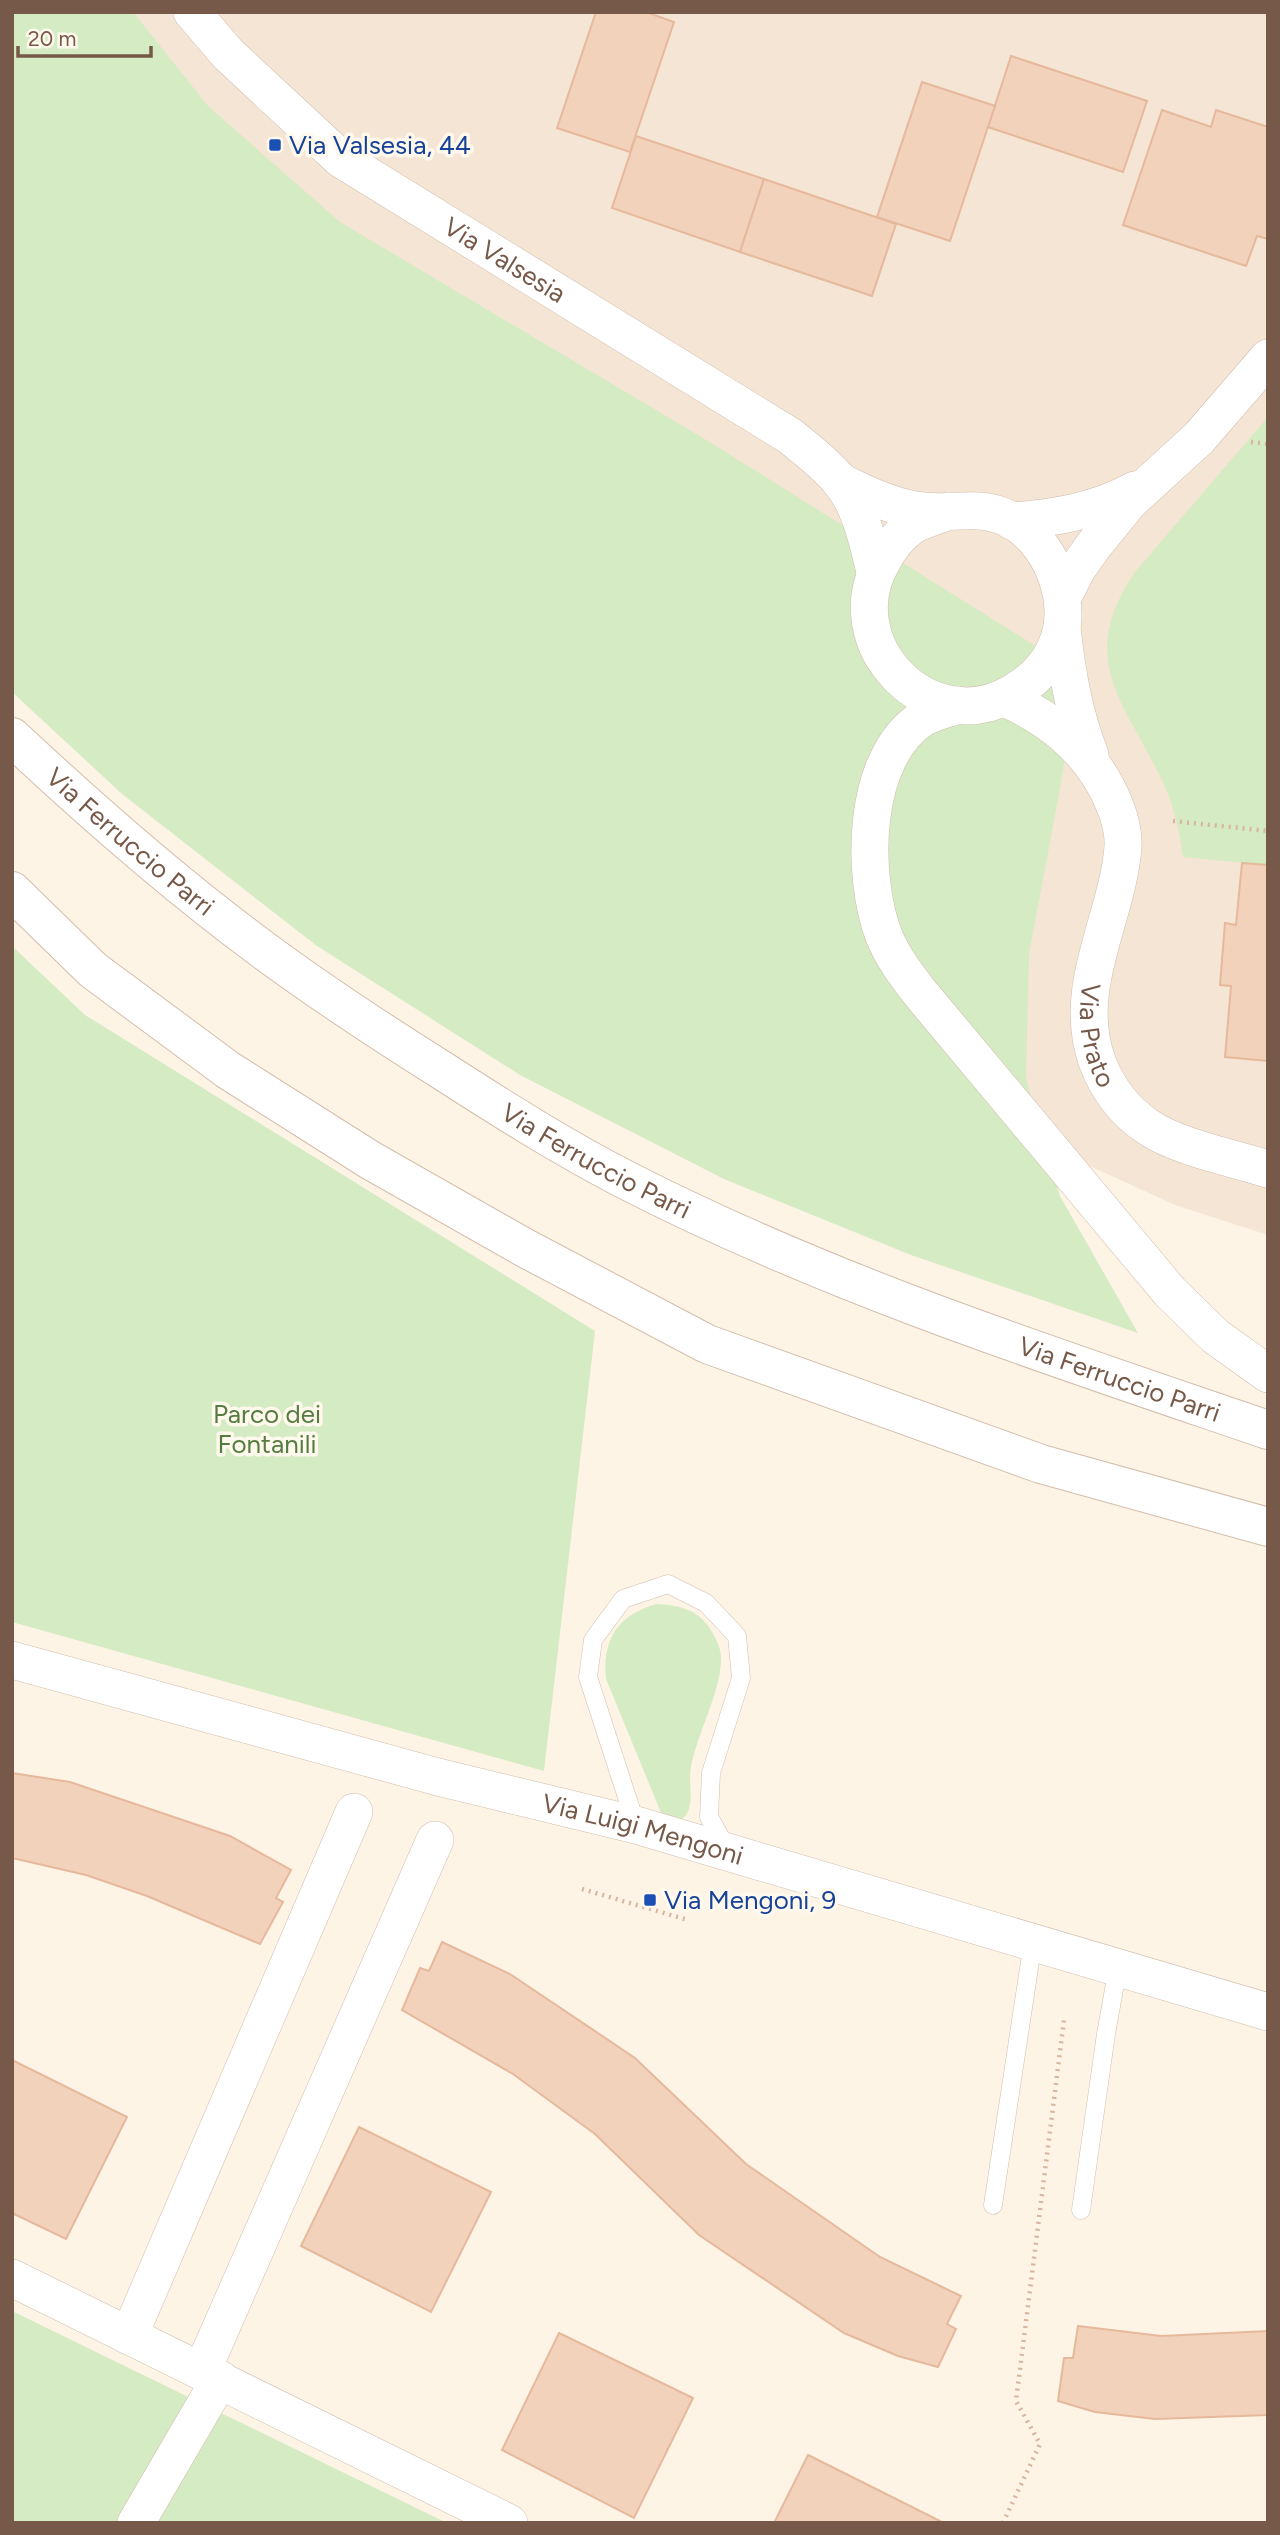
<svg xmlns="http://www.w3.org/2000/svg" width="1280" height="2535" font-family="Figtree,sans-serif">
  <rect width="100%" height="100%" fill="#fdf4e6"/>
  <path fill="#f5e5d4" d="M12,12H1268V1235L1175,1205L985,1118Z"/>
  <g fill="#d4ebc3">
    <path d="M12,12H133L208,106L340,222L708,441L1077,672L1061,783L1029,954L1026,1079L1060,1196L1138,1333L911,1255L724,1179L520,1075L317,946L122,794L12,692Z"/>
    <path d="M1268,417V865L1183,857C1180,836 1176,815 1168,794C1133,709 1071,666 1135,572Z"/>
    <path d="M12,946L85,1015L595,1331L544,1771L12,1622Z"/>
    <path d="M657,1604C677,1605 697,1609 709,1627C714,1635 721,1647 721,1657C722,1690 697,1733 691,1767C687,1784 698,1811 679,1821L662,1815L606,1679C602,1640 618,1614 657,1604Z"/>
    <path d="M12,2311L447,2523H12Z"/>
  </g>
  <g fill="#f3d2bc" stroke="#e6b89c" stroke-width="2">
    <path d="M596,12H646L674,22L630,152L557,128Z"/>
    <path d="M1011,56L1147,101L1123,172L988,127Z"/>
    <path d="M922,82L995,106L950,241L877,217Z"/>
    <path d="M1162,110L1211,127L1216,110L1268,127V239L1257,236L1246,266L1123,225Z"/>
    <path d="M636,136L764,179L740,252L612,208Z"/>
    <path d="M764,179L896,224L872,296L740,252Z"/>
    <path d="M1242,863L1268,865V1061L1225,1057L1231,986L1220,985L1225,923L1236,925Z"/>
    <path d="M12,1773L70,1782L230,1836L291,1870L276,1898L283,1902L260,1944L147,1896L86,1875L12,1858Z"/>
    <path d="M442,1942L510,1974L635,2058L746,2164L880,2257L961,2296L947,2324L956,2329L938,2367L898,2356L844,2333L699,2235L595,2134L513,2074L402,2010L420,1968L429,1971Z"/>
    <path d="M12,2060L127,2117L66,2239L12,2213Z"/>
    <path d="M359,2127L491,2192L431,2312L301,2246Z"/>
    <path d="M1078,2326L1161,2336L1268,2331V2415L1155,2419L1095,2412L1058,2401L1064,2358H1073Z"/>
    <path d="M559,2333L693,2398L634,2518L502,2450Z"/>
    <path d="M808,2455L940,2521L939,2523H774Z"/>
  </g>
  <g fill="none" stroke-linecap="round" stroke-linejoin="round">
    <g stroke="#d1bdad" stroke-width="19">
      <g id="lane">
        <path d="M636,1825L588,1677L593,1640L623,1599L668,1584L706,1603L737,1636L741,1678L711,1773L709,1817L727,1849"/>
        <path d="M993,2205L1033,1942"/>
        <path d="M1081,2210L1106,2034L1118,1967"/>
      </g>
    </g>
    <g stroke="#d1bdad" stroke-width="38">
      <g id="street">
        <path id="s1" d="M192,12L228,54L341,159L790,436C807,450 825,463 839,480C860,504 868,542 875,572"/>
        <path d="M841,482C865,494 888,505 915,510C936,514 958,510 979,511C1031,514 1064,568 1063,616C1062,649 1042,676 1014,692C930,743 833,643 883,560C891,545 903,530 919,522C928,518 939,515 949,511"/>
        <path d="M1012,521C1055,518 1096,511 1135,490"/>
        <path d="M1063,597L1077,569L1094,545L1129,502L1199,438L1268,358"/>
        <path d="M1062,628C1067,673 1074,714 1090,755"/>
        <path id="s2" d="M1004,698C1054,719 1095,755 1115,806C1120,818 1124,835 1123,847C1117,920 1071,987 1097,1061C1107,1088 1123,1110 1148,1127C1177,1147 1233,1158 1268,1169"/>
        <path d="M958,705C947,709 933,712 923,718C861,757 861,876 884,936C893,958 907,976 921,994L1170,1292L1215,1336L1268,1374"/>
        <path id="s3" d="M12,1660L438,1777L636,1825L1268,2012"/>
        <path d="M12,2278L509,2523"/>
        <path d="M129,2336L354,1812"/>
        <path d="M202,2371L435,1840"/>
        <path d="M136,2523L220,2379"/>
      </g>
    </g>
    <g stroke="#d4bdab" stroke-width="40">
      <g id="secondary">
        <path id="s4" d="M12,737C92,812 174,884 262,949C320,992 381,1032 443,1071C502,1109 562,1147 624,1179C828,1284 1051,1356 1268,1430"/>
        <path d="M12,891L93,970L228,1070L370,1160L525,1248L707,1344L1041,1464L1268,1527"/>
      </g>
    </g>
    <g stroke="#d8b59f" stroke-width="4.5" stroke-dasharray="2 5" stroke-linecap="butt">
      <path d="M1251,442L1268,444"/>
      <path d="M1173,821L1268,831"/>
      <path d="M582,1889L688,1920"/>
      <path d="M1003,2523L1040,2444L1016,2401L1064,2020"/>
    </g>
    <use href="#lane" stroke="#fff" stroke-width="18"/>
    <use href="#street" stroke="#fff" stroke-width="37"/>
    <use href="#secondary" stroke="#fff" stroke-width="38"/>
  </g>
  <g fill="#1a4fb4" stroke="#fff8ec" stroke-width="2.5">
    <rect x="268" y="138" width="14" height="14" rx="3.5"/>
    <rect x="643" y="1893" width="14" height="14" rx="3.5"/>
  </g>
  <g text-anchor="middle" stroke-width="7" stroke-linejoin="round" paint-order="stroke">
    <g font-size="26" fill="#164399" stroke="#fff8ec" text-anchor="start">
      <text x="289" y="154">Via Valsesia, 44</text>
      <text x="664" y="1909">Via Mengoni, 9</text>
    </g>
    <g font-size="26" fill="#775949" stroke="#fff8ec">
      <text dy="9" stroke="none"><textPath href="#s1" startOffset="402">Via Valsesia</textPath></text>
      <text dy="9" stroke="none"><textPath href="#s4" startOffset="158">Via Ferruccio Parri</textPath></text>
      <text dy="9" stroke="none"><textPath href="#s2" startOffset="394">Via Prato</textPath></text>
      <text dy="9" stroke="none"><textPath href="#s4" startOffset="724">Via Ferruccio Parri</textPath></text>
      <text dy="9" stroke="none"><textPath href="#s4" startOffset="1292">Via Ferruccio Parri</textPath></text>
      <text dy="9" stroke="none"><textPath href="#s3" startOffset="653">Via Luigi Mengoni</textPath></text>
    </g>
    <g font-size="26" fill="#547d41" stroke="#fff8ec">
      <text x="267" y="1423">Parco dei<tspan x="267" dy="30">Fontanili</tspan></text>
    </g>
  </g>
  <rect width="1280" height="2535" fill="none" stroke="#775949" stroke-width="28"/>
  <path d="M18 46v10h133v-10" fill="none" stroke="#775949" stroke-width="3.5"/>
  <text x="28" y="46" font-size="21" fill="#775949" stroke="#fff8ec" stroke-width="5" paint-order="stroke">20 m</text>
</svg>
